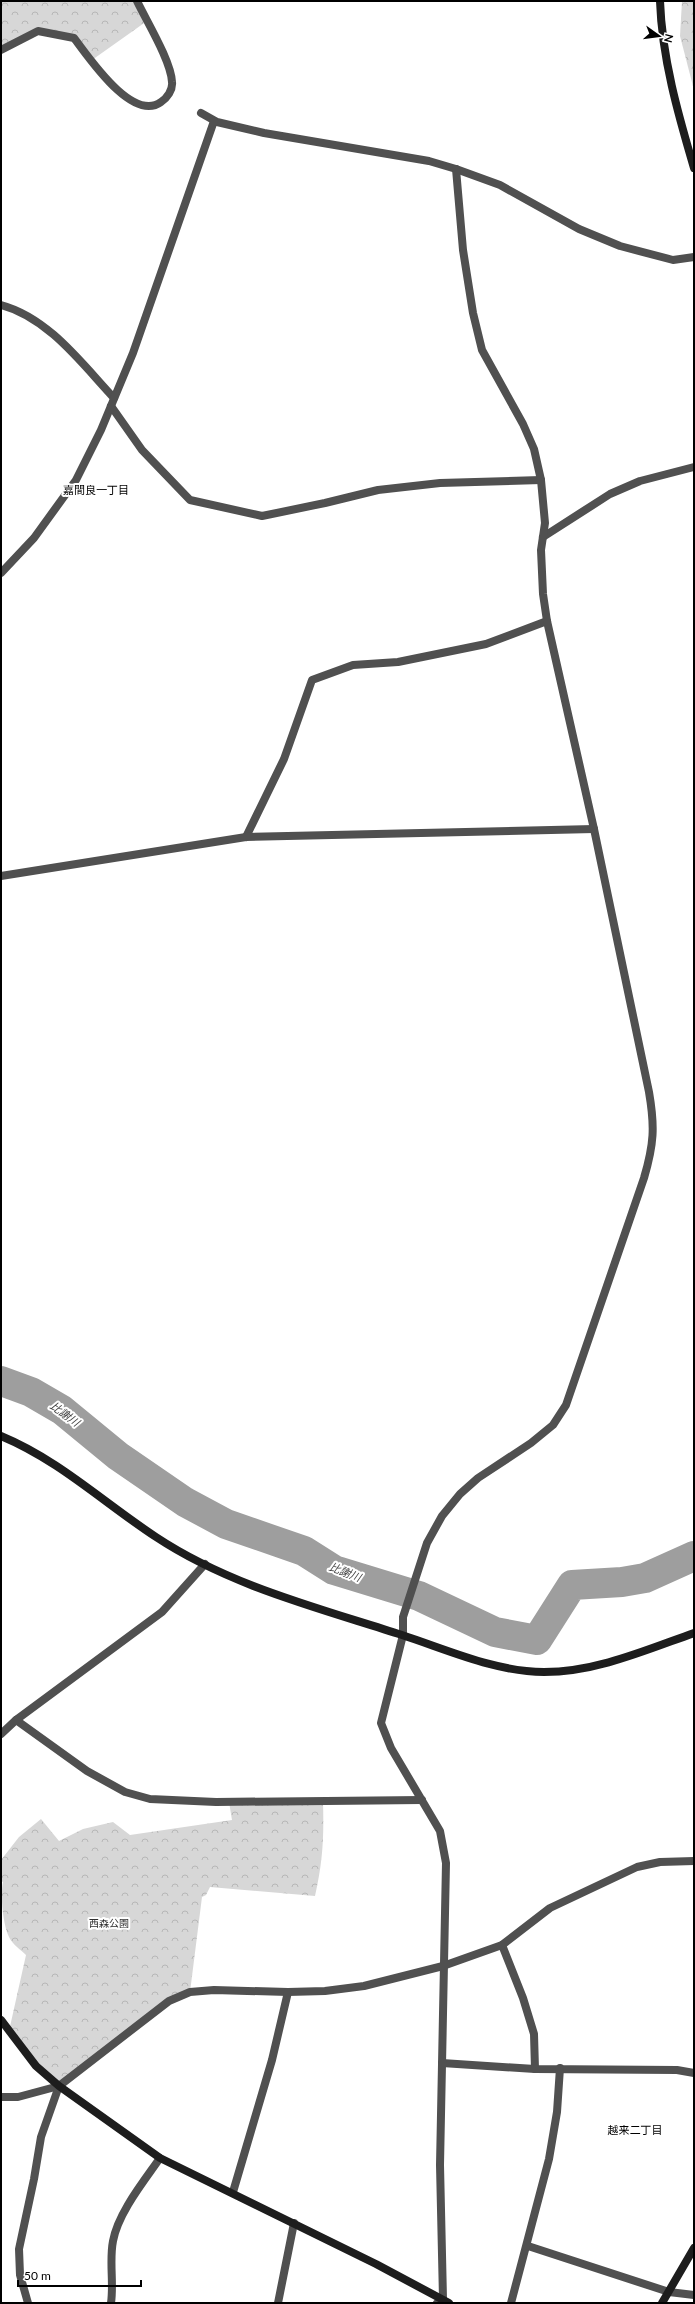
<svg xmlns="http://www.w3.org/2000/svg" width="695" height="2304" font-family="Lato,'Noto Sans JP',sans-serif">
  <defs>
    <pattern id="park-crowns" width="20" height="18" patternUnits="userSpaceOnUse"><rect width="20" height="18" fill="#d7d7d7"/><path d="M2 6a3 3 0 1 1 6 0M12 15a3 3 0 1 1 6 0" fill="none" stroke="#b7b7b7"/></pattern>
  </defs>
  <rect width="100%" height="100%" fill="#fff"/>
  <g fill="url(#park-crowns)">
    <path d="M1,1H137L147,21L92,60L74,38L38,31L1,50Z"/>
    <path d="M682,1H694V90L680,36Z"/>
    <path d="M323,1801C324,1837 323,1861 315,1896L210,1887L206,1895L202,1897L190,1992L169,2001L59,2086L9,2031L26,1955C21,1950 12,1944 9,1937C3,1925 0,1895 3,1882L1,1881V1860L19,1837L41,1819L59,1841L83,1829L113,1822L130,1835L232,1820L229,1802Z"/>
  </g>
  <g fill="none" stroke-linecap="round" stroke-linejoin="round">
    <path stroke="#9e9e9e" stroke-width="30" d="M1,1381L31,1392L62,1410L118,1456L185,1502L226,1524L304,1551L334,1570L419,1596L495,1632L537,1640L572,1585L622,1582L645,1578L694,1556"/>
    <g stroke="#505050" stroke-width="8">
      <path d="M1,50L38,31L74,38C88,56 132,123 161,102C167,98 173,90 172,82C171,61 147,22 137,1"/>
      <path d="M201,113L217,122L264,133L429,161L456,169L500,185L579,229L620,246L673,260L694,257"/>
      <path d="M1,305C49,318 82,364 114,398"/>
      <path d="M111,406L142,450L190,500L262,516L325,503L378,490L440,483L541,480"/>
      <path d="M543,537L610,494L640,481L694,467"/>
      <path d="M1,573L34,538L76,480L101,430L133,353L214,121"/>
      <path d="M246,837L284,759L312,680L353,665L398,662L486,644L547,621"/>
      <path d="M1,876L246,837L594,829"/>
      <path d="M16,1720L87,1771L125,1792L150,1799L216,1802L422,1800"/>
      <path d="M1,1734L16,1720L162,1612L205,1564"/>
      <path d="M502,1945L523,1998L534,2034L535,2069"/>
      <path d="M442,2063L535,2069L677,2070L694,2073"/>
      <path d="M1,2097H18L59,2086L169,2001L190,1992L214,1990L288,1992L325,1991L364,1986L443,1966L502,1945L550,1908L637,1867L660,1862L694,1861"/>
      <path d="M233,2192L272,2060L288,1992"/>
      <path d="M528,2246L669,2292L694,2295"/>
      <path d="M28,2303L20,2275L19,2249L34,2179L41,2137L59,2086"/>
      <path d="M111,2303C114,2283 109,2261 113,2241C118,2213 144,2181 160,2158"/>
      <path d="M278,2303L294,2223"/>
      <path d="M437,2303L443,2299L440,2165L446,1863L440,1831L391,1748L381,1723L403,1635V1617L427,1543L442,1516L460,1494L478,1478L531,1443L553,1425L566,1405L644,1178C654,1144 655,1127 649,1092L594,829L547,621L543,594L541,550L545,523L541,480L534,449L523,424L482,350L473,313L463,250L456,169"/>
      <path d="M511,2303L549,2159L557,2112L560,2068"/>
    </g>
    <g stroke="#1d1d1d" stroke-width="8">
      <path d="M660,1C662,58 678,114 694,168"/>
      <path d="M1,1436C59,1460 104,1503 156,1537C230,1586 319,1608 402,1635C448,1650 496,1672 544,1672C596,1672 646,1650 694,1633"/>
      <path d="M1,2020L36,2066L59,2086L160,2158L376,2264L449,2303"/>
      <path d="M662,2303L694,2248"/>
    </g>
  </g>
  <g text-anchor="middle" stroke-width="4" stroke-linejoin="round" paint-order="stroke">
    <g font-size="10" fill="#2e2e2e" stroke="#fff">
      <text x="109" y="1927">西森公園</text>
    </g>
    <g font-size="11" fill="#000" stroke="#fff">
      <text x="96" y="494">嘉間良一丁目</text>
      <text x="635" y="2134">越来二丁目</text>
    </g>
    <g font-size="11" font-style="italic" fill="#3f3f3f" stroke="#fff">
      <text transform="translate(65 1414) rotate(36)" y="4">比謝川</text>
      <text transform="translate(345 1572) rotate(21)" y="4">比謝川</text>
    </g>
  </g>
  <rect width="695" height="2304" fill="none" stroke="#000000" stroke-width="4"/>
  <g transform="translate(659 36) rotate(104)" stroke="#ffffff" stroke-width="3" paint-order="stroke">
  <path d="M0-3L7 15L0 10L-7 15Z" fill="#000000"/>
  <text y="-6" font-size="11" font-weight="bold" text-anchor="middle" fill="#000000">N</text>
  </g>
  <path d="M18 2280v6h123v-6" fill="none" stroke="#000000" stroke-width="2"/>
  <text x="24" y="2280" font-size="12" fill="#000000" stroke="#ffffff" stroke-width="3" paint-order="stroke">50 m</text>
</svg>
